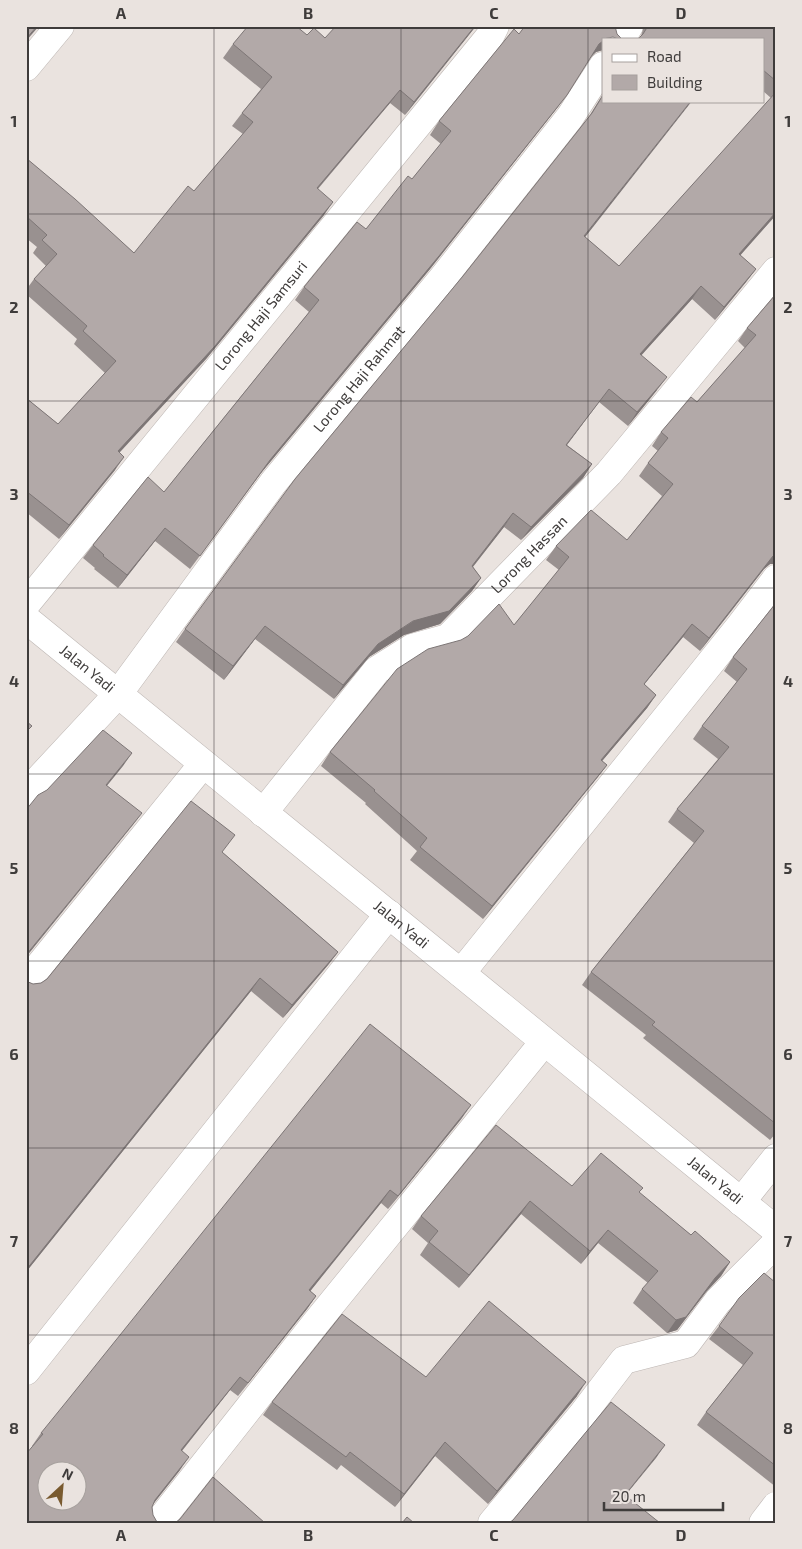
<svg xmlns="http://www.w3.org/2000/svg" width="802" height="1549" font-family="'Exo 2',sans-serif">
  <rect width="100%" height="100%" fill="#eae3df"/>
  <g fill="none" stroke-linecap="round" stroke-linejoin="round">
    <g stroke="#bdb6b3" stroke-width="29">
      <g id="minor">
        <path d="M621,39L629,26"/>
        <path d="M26,67L60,26"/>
        <path id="s1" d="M26,604L490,36L495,26"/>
        <path id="s2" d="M26,793L118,694L273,483L442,279L570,117L603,66"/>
        <path id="s3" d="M263,813L377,670L412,648L448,638L609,473L776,271"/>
        <path d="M461,973L740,626L776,579"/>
        <path d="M26,982L203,764"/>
        <path d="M741,1202L776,1158"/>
        <path d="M26,1371L389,914"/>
        <path d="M158,1523L315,1324L544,1042"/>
        <path d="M492,1523L582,1415L624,1360L686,1344L718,1301L776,1243"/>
        <path d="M763,1523L776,1506"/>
      </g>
    </g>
    <g stroke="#bdb6b3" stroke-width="29">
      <g id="tertiary">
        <path id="s4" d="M26,619L776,1230"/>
      </g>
    </g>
    <use href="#minor" stroke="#fff" stroke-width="28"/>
    <use href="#tertiary" stroke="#fff" stroke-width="28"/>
  </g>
  <g fill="#999190">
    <path d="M476,26L405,115L390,103L318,189L324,215L206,359L119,452L115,470L59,539L26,512V398L58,424L105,373L74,344L77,339L26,294V290L34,279L46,266L33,253L37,247L26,238V158L134,253L194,191L243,134L232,126L242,113L261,89L223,58L233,44L307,35L325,38Z"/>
    <path d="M644,26H776V215L740,255L756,269L746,282L715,320L692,299L641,355L657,390L628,426L599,402L567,445L592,464L583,478L521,540L504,527L473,567L481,578L472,591L440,624L404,635L369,657L334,699L255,639L224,680L176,642L185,629L588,118L603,94V101L585,237L619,266L771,98L763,91V39L641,36Z"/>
    <path d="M519,34L603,39V50L596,52L591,56L557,108L430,269L261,473L190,569L155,541L118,588L94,569L95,568L83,558L93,545L164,492L309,312L295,300L304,287L366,229L412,179L441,144L430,135L439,121Z"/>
    <path d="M776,294V564H770L764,569L700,651L683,637L644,684L656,695L647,708L602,761L607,765L597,778L483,919L410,860L417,851L365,804L366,803L321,766L330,752L514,625L559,570L546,560L556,546L627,540L662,496L639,476L648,463L658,451L652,446L661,432L697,402L745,348L738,341L747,328Z"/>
    <path d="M776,603V1133L770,1140L643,1038L646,1035L582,985L591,972L694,843L668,822L677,809L718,759L693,739L702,726L737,682L724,671L733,657Z"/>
    <path d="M222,852L338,952L328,965L283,1018L251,991L26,1272V981L33,984L41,983Z"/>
    <path d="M462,1118L388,1209L381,1203L327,1269L310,1291L316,1296L307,1309L238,1396L230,1390L182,1451L180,1470L154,1503L32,1446L41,1433Z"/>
    <path d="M572,1186L639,1193L691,1235L730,1262L721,1276L706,1292L677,1330L667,1333L633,1303L642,1289L648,1283L598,1243L581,1264L521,1214L459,1288L420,1255L428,1243L412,1229L421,1216Z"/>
    <path d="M776,1283V1487L697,1425L706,1412L743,1365L709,1339L719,1326Z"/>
    <path d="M426,1377L577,1396L488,1504L435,1456L395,1507L341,1465L337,1470L263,1415L272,1402Z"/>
  </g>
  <g fill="#7d7676">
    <path d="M37,26H39L26,41V39Z"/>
    <path d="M475,26H476L405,115L414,102Z"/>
    <path d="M603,41V50L596,52L590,58L599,44Z"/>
    <path d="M400,90L390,103L307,201L317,188Z"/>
    <path d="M567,95L557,108L430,269L261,473L190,569L270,460Z"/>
    <path d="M691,101H692L575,250L584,236Z"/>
    <path d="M333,202L324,215L206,359L109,464L118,451Z"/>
    <path d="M776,212V215L730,267L739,254Z"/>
    <path d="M756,269L746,282L715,320L724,307Z"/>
    <path d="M701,286L692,299L630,368L640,354Z"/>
    <path d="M667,377L657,390L628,426L637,412Z"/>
    <path d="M609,389L599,402L557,458L566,445Z"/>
    <path d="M124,457L115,470L59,539L69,525Z"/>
    <path d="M592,464L583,478L521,540L531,527Z"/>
    <path d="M513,513L504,527L463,579L472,566Z"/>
    <path d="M165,528L155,541L118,588L127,575Z"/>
    <path d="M776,554V564H770L764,569L700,651L709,638L773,556Z"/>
    <path d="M481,578L472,591L440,624L404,635L369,657L334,699L343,685L378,644Z"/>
    <path d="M692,624L683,637L634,697L644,684Z"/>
    <path d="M265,626L255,639L224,680L233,666Z"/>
    <path d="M656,695L647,708L591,774L601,760Z"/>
    <path d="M132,753L123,766L97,798L106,785Z"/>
    <path d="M607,765L597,778L483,919L492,906Z"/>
    <path d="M142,813L132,826L26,957V955Z"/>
    <path d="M338,952L328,965L283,1018L292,1005Z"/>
    <path d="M260,978L251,991L26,1272V1270Z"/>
    <path d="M471,1105L462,1118L388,1209L398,1196Z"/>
    <path d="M390,1190L381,1203L300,1304L309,1290Z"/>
    <path d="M530,1201L521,1214L459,1288L469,1275Z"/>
    <path d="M608,1230L598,1243L581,1264L590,1251Z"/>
    <path d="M730,1262L721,1276L706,1292L677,1330L667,1333L676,1320Z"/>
    <path d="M316,1296L307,1309L238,1396L248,1383Z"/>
    <path d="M240,1377L230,1390L172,1463L181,1450Z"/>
    <path d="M586,1382L577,1396L488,1504L497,1491Z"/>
    <path d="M445,1442L435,1456L395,1507L404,1494Z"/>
    <path d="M665,1445L656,1458L615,1508L625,1495Z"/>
    <path d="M189,1457L180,1470L146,1513L155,1500Z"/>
  </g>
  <g fill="#b2a9a8" stroke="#7d7676" fill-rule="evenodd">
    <path d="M26,26H37L26,39Z"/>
    <path d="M248,26H296L307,35L314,28L325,38L336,26H475L414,102L400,90L317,188L333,202L215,346L118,451L124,457L69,525L26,491V398L58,424L116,361L83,331L87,326L34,279L57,254L42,240L47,235L26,216V158L75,199L134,253L188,186L194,191L253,122L242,113L272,77L233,44Z"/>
    <path d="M525,26H615L617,34L622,39H618L613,37L603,39V41L599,44L567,95L439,256L270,460L200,556L165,528L127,575L103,556L104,555L93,545L148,477L164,492L319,300L304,287L357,222L366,229L408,176L412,179L451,131L439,121L514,29L519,34Z"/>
    <path d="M648,26H776V81L763,70V39H638L643,34Z"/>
    <path d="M776,92V212L739,254L756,269L724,307L701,286L640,354L667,377L637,412L609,389L566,445L592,464L531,527L513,513L472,566L481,578L449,611L413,621L378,644L343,685L265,626L233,666L185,629L295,479L463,276L592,113L603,95V101H691L584,236L619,266Z"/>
    <path d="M776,294V554L773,556L709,638L692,624L644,684L656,695L601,760L607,765L492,906L420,847L427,838L374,791L375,790L330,752L397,669L428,649L461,640L468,636L499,604L514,625L569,557L556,546L591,510L627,540L673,484L648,463L668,438L661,432L691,397L697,402L756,335L747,328Z"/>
    <path d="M776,603V1124L652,1025L655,1022L591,972L704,831L677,809L729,747L702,726L747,669L733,657Z"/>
    <path d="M26,721L32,726L26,732Z"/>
    <path d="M103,730L132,753L106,785L142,813L26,955V810L38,795L47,790Z"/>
    <path d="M191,801L235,835L222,852L338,952L292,1005L260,978L26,1270V981L33,984L41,983L47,979Z"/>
    <path d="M370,1024L471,1105L398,1196L390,1190L337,1256L309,1290L316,1296L248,1383L240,1377L181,1450L189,1457L155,1500L152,1507L153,1515L157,1522L160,1523H26V1454L43,1434L41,1433L67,1401ZM48,1472H78V1502H48Z"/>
    <path d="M496,1125L572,1186L601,1153L643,1188L639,1192L691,1235L695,1231L730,1262L715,1278L686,1317L676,1320L642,1289L658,1271L608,1230L590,1251L530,1201L469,1275L429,1242L438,1231L421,1216Z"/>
    <path d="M764,1273L776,1283V1466L706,1412L753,1353L719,1326L739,1298Z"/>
    <path d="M489,1301L586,1382L497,1491L445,1442L404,1494L350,1452L346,1457L272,1402L342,1314L426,1377Z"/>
    <path d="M611,1402L665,1445L625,1495L660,1523H509L513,1520Z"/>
    <path d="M213,1477L265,1523H175L180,1519Z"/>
    <path d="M407,1517L414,1523H402Z"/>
  </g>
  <path fill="none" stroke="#3f3c3b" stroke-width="1" stroke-opacity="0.55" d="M214,26V1523M401,26V1523M588,26V1523M26,214H776M26,401H776M26,588H776M26,774H776M26,961H776M26,1148H776M26,1335H776"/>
  <g text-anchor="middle" stroke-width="5" stroke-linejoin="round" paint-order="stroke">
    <g font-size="15" fill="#3f3c3b" stroke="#eae3df">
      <text dy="5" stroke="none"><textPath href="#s1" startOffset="372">Lorong Haji Samsuri</textPath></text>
      <text dy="5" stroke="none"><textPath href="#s2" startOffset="532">Lorong Haji Rahmat</textPath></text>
      <text dy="5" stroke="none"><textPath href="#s3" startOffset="378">Lorong Hassan</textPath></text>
      <text dy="5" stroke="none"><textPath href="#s4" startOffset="79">Jalan Yadi</textPath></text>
      <text dy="5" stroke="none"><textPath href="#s4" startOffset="484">Jalan Yadi</textPath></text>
      <text dy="5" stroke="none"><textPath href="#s4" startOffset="889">Jalan Yadi</textPath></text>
    </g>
  </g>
  <rect width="802" height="1549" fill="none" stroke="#eae3df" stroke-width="55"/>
  <rect x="602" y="38" width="162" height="65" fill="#eae3df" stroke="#a6a09d"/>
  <rect x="612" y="54" width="25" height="8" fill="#ffffff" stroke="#a6a09d"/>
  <text x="647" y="62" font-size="15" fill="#3f3c3b">Road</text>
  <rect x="612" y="75" width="25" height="15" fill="#b2a9a8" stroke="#a6a09d"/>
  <text x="647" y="88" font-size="15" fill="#3f3c3b">Building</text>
  <g transform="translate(62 1486) rotate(26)"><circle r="24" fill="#eae3df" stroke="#a6a09d"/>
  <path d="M0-4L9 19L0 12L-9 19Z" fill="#795a2f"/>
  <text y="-8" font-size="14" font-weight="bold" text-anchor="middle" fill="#3f3c3b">N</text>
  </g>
  <path d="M604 1502v8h119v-8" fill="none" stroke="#3f3c3b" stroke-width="2.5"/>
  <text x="612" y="1502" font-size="15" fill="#3f3c3b" stroke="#eae3df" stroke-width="4" paint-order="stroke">20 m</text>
  <rect x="28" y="28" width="746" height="1494" fill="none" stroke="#3f3c3b" stroke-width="2"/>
  <g font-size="16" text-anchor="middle" font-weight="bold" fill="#3f3c3b">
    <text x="121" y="19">A</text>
    <text x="308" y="19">B</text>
    <text x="494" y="19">C</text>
    <text x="681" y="19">D</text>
    <text x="14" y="127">1</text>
    <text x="788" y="127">1</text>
    <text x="14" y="313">2</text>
    <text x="788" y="313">2</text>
    <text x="14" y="500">3</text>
    <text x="788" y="500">3</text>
    <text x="14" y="687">4</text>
    <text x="788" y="687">4</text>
    <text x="14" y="874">5</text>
    <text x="788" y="874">5</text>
    <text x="14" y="1060">6</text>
    <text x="788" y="1060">6</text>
    <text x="14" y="1247">7</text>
    <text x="788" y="1247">7</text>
    <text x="14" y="1434">8</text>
    <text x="788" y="1434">8</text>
    <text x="121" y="1541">A</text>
    <text x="308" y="1541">B</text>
    <text x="494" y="1541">C</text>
    <text x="681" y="1541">D</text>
  </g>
</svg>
